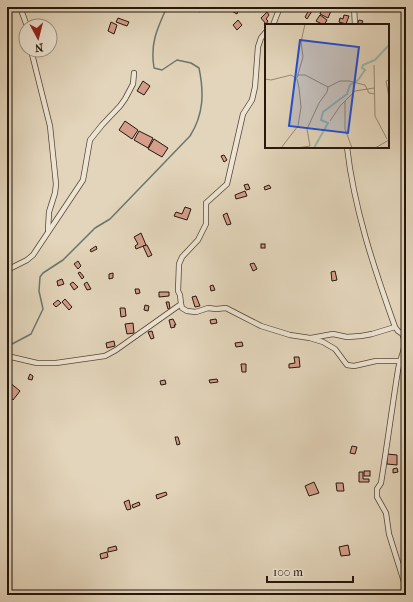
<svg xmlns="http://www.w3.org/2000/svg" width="413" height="602" font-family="'IM FELL French Canon',serif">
  <rect width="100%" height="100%" fill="#e3d5bb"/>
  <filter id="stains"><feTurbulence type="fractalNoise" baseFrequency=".005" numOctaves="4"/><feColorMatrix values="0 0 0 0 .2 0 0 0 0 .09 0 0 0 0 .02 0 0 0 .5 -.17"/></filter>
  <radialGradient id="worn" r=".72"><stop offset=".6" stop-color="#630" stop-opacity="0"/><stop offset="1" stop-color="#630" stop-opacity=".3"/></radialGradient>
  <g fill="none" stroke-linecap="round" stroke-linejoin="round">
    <path stroke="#68786f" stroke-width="1.5" d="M7,349L12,344L31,334L43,309L39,291L40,277L43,273L63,260L95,228L110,219L190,136C204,114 204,92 199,68L191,63L177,60L162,70L154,68C150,43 157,29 167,7"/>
  </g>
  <g fill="#d59d8b" stroke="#25160b">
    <path d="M191,7H198L201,9L200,12Z"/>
    <path d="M230,7L238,11L237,14L228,9Z"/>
    <path d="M323,7L331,11L328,18L320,14Z"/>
    <path d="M309,10L312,11L307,19L305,17Z"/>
    <path d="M267,12L269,15L266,19L268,21L266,24L261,18Z"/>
    <path d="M320,15L327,20L324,25L316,21Z"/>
    <path d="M344,15L349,16L346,24L339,22L340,18L343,19Z"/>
    <path d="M118,18L129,22L127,26L116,22Z"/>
    <path d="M238,20L242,25L237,30L233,25Z"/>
    <path d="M359,20L363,21L361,25H357Z"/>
    <path d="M111,22L117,25L114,34L108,31Z"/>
    <path d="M143,81L150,86L144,95L137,91Z"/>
    <path d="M125,121L138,130L132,139L119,130Z"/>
    <path d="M139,131L153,138L148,148L134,140Z"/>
    <path d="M154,139L168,148L162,157L148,149Z"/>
    <path d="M224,155L227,160L224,162L221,156Z"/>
    <path d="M248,184L250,189L246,190L244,185Z"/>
    <path d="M269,185L271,188L265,190L264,187Z"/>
    <path d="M245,191L247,196L236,199L235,195Z"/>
    <path d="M185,207L191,209L187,220L174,216L176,212L182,214Z"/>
    <path d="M227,213L231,224L227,225L223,215Z"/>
    <path d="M141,233L146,245L136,249L135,246L138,244L134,237Z"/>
    <rect x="261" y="244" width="4" height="4"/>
    <path d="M147,245L152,255L148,257L143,246Z"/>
    <path d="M96,246L97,249L91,252L90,250Z"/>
    <path d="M78,261L81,266L78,269L74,264Z"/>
    <path d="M254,263L257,269L253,271L250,264Z"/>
    <path d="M335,271L337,280L332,281L331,272Z"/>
    <path d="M80,272L84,277L82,279L78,273Z"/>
    <path d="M113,273V278L109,279V274Z"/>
    <path d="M62,279L64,284L58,286L57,281Z"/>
    <path d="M73,282L78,287L74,290L70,284Z"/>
    <path d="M87,282L91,289L87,290L84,284Z"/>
    <path d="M213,285L215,290L211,291L210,286Z"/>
    <path d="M135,289H139L140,293L136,294Z"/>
    <path d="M159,292H169V296L159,297Z"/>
    <path d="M196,296L200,306L195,307L192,297Z"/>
    <path d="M65,299L72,307L69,310L62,302Z"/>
    <path d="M58,300L61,303L56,307L53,304Z"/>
    <path d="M166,302H169L170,309H168Z"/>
    <path d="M145,305L149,306L148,311L144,310Z"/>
    <path d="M120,308H125L126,316L121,317Z"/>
    <path d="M173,319L176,325H174L175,327L171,328L169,320Z"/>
    <path d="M216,319L217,323L211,324L210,320Z"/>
    <path d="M133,323L134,333L127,334L125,324Z"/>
    <path d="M152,331L154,338L151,339L148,332Z"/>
    <path d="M114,341L115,346L107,348L106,343Z"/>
    <path d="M242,342L243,346L236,347L235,343Z"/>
    <path d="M294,357H299L300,367L289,368V364L295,363Z"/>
    <path d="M241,364H246V372H242Z"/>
    <path d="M30,374L33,376L32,380L28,379Z"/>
    <path d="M217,379L218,382L210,383L209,380Z"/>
    <path d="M165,380L166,384L161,385L160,381Z"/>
    <path d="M9,382L20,391L13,400L7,394V384Z"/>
    <path d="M175,437H178L180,444L177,445Z"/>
    <path d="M352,446L357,447L355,454L350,453Z"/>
    <path d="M387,454L397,455V465L387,464Z"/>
    <path d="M397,468L398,472L393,473V469Z"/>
    <rect x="364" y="471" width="6" height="5"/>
    <path d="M359,472H363V479H369V482H359Z"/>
    <path d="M314,482L319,493L309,496L305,486Z"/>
    <path d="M336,483H343L344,491H337Z"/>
    <path d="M166,492L167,495L157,499L156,495Z"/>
    <path d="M129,500L131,509L127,510L124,502Z"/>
    <path d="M139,502L140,505L133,508L132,505Z"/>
    <path d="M348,545L350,555L341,556L339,547Z"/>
    <path d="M116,546L117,550L108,552V548Z"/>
    <path d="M107,552L108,557L101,559L100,554Z"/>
  </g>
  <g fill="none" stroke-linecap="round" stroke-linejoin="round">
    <g stroke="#544637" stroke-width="6">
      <g id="minor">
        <path d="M20,7L27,26"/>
        <path d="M354,7L355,25"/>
        <path d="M273,25L280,7"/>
        <path d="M31,50L50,126L56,184L55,193L49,212L48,230"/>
        <path d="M347,147C354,209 374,268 395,327L398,331L404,335"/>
        <path d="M7,270L27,260L33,255L83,180L90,140L102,125L120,106L125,99L133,84L134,73"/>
        <path d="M181,304L182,308L187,311L196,312L208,308L216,309L226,308L261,326L290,335L310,338L323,342L335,349L347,365L354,366L376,361H400"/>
        <path d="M403,335C407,349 400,357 398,370C392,408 387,446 381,483L377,489V497L386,513L389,534L406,588V595"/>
        <path d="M311,338L333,334L347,337L361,336L372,334L395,327"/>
        <path d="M7,356L37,363H56L105,356L116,350L181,304L180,295L178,291L179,264L182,257L198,240L206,224V203L227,184L243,114L252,100L255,87L258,47L261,38L266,32"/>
      </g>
    </g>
    <use href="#minor" stroke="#ede4d3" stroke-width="4.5"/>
  </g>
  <g transform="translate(265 24)">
    <rect width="124" height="124" fill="#e3d5bb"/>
    <path fill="none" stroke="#95b9b1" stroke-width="2" d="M49,124L63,99L56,96L58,88L82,70L85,61L93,56L100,46L97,44L98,41L110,36L124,21"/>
    <path fill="none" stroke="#978975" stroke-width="1" d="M109,41L110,92L122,115M32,51H40L63,63M32,54L38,33L36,18L40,0M0,55L6,56L26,51L32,55L34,64L36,83L33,102L16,124M124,56L121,57L124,73M80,77V105L87,124M65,97L75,82L90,67L109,64M32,124L45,122L42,105L54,79L62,68L63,63L75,57H84L100,61L104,69L110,70M110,124L124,116"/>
    <path fill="#1d4ed8" fill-opacity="0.15" stroke="#1d4ed8" stroke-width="2" d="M35,16L94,23L83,109L24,102Z"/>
    <rect width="124" height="124" fill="none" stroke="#25160b" stroke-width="2"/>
  </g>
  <rect width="413" height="602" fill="none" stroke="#e3d5bb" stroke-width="24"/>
  <rect x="8" y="8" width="397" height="586" fill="none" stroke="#25160b" stroke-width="2"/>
  <rect x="12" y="12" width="389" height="578" fill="none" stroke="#25160b"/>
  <g transform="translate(38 38) rotate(173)"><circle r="19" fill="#ede4d3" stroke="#9d9283"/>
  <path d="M0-3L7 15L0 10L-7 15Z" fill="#8f2418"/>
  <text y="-6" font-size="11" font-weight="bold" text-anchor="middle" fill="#25160b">N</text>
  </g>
  <path d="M267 576v6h86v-6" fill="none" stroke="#25160b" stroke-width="2"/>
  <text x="273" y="576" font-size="12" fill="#25160b" stroke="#ede4d3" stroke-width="3" paint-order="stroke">100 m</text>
  <rect width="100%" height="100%" filter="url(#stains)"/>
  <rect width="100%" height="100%" fill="url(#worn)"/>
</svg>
